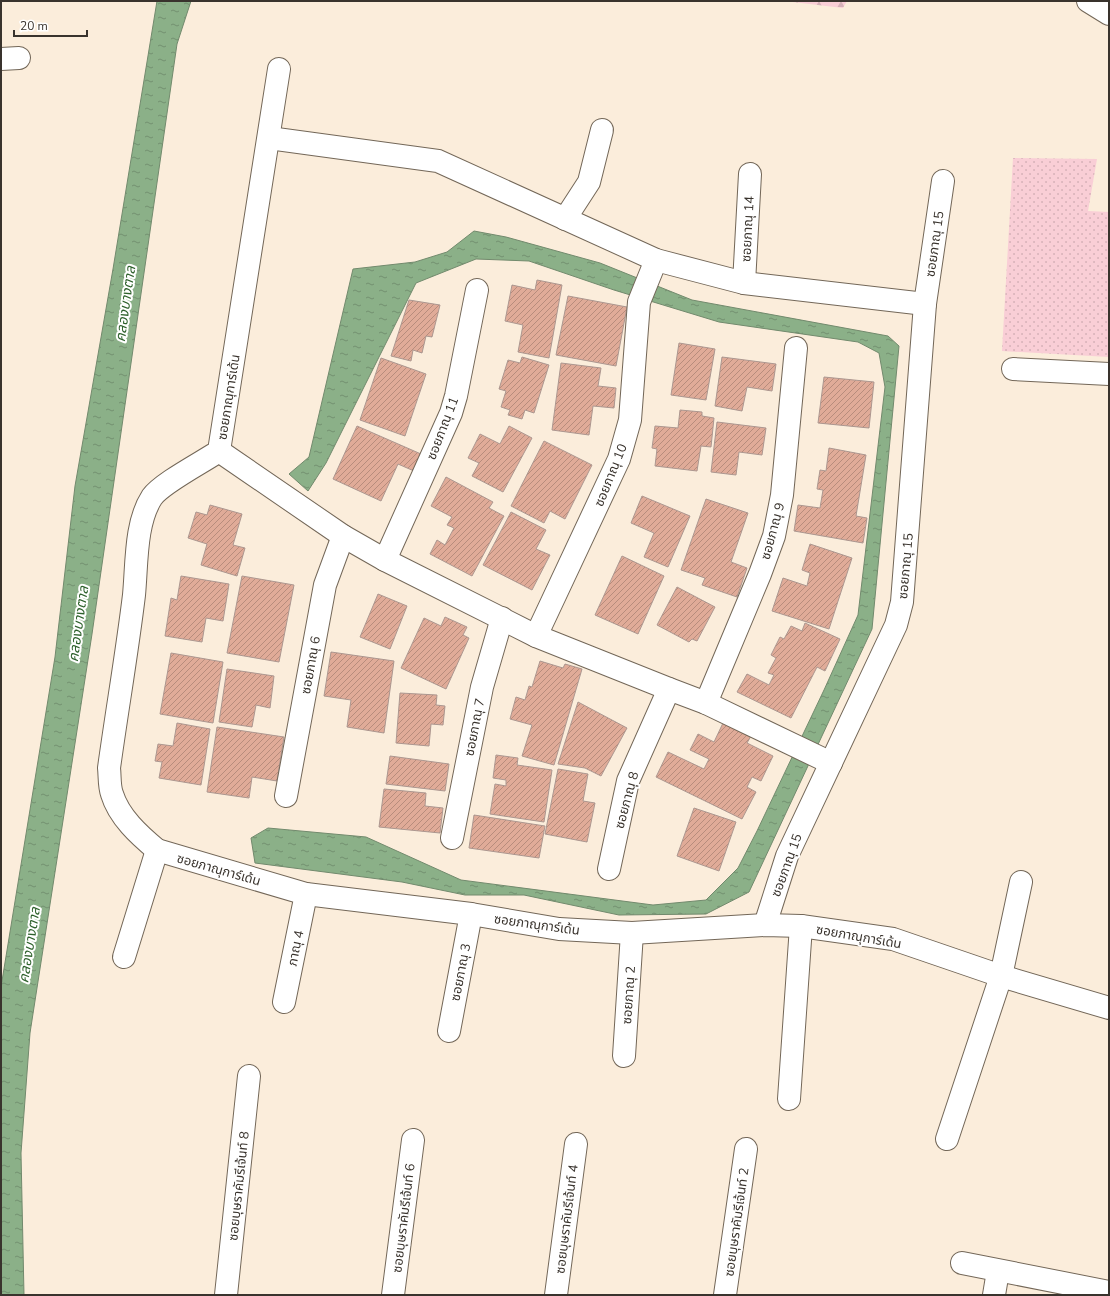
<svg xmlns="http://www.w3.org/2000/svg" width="1110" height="1296" font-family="'Nunito Sans','Noto Sans Thai',sans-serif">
  <defs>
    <pattern id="grass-dots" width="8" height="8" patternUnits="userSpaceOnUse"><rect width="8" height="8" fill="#f9ced6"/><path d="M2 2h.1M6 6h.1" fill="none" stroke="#d6b1b8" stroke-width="1.8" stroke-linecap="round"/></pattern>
    <pattern id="forest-firs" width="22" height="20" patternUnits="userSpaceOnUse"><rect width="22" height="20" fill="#f9ced6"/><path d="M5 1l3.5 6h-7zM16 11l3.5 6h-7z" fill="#d6b1b8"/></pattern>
    <pattern id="water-ripples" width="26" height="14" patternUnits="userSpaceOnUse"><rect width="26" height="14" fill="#8bb088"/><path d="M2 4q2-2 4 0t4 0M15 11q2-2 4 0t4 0" fill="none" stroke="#739070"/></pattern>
    <pattern id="building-hatch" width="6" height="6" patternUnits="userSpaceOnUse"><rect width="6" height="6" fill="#e0ab98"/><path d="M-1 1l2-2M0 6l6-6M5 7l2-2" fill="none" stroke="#b78c7c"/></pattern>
  </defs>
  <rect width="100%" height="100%" fill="#fbeddb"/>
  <path fill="url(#grass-dots)" d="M1013,158L1097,159L1088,211L1109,212V357L1002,351Z"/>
  <path fill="url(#forest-firs)" d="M784,1H847L843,8Z"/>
  <g fill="url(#water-ripples)" stroke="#728a6d">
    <path d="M157,1H191L177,44L92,634L30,1033L21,1153L24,1295H1V987L55,657L75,486L113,269Z"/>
    <path d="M474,231L506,237L600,263L692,300L888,336L899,346L872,629L749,892L706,914L619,915L524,895H465L402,882L255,863L251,838L268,828L366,837L461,880L653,905L706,900L738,868L757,831L824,690L858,615L885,387L879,353L858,342L719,322L614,290L529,261L476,259L416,283L326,463L308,491L289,474L309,457L353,269L415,262L447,252Z"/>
  </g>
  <g fill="url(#building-hatch)" stroke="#ac9790">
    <path d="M537,280L562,285L549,358L518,352L523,325L505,321L512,285L535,290Z"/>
    <path d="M568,296L627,307L616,366L556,355Z"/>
    <path d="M409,300L440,305L432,337L426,336L422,353L413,350L411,361L391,356Z"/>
    <path d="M679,343L715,349L706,400L671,395Z"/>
    <path d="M522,357L549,365L534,413L525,410L522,419L508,415L510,410L501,407L506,391L499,389L508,360L520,363Z"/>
    <path d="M722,357L776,364L772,391L747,387L742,411L715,406Z"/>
    <path d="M381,358L426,374L405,436L360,420Z"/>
    <path d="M561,363L601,368L598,386L616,388L614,408L593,406L589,435L552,430Z"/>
    <path d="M824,377L874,382L869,428L818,423Z"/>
    <path d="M680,410L702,412V416L714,418L711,447L701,446L697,471L655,466L657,449L652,448L655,426L678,428Z"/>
    <path d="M717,422L766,428L762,455L739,452L736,475L711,472Z"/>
    <path d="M357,426L421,454L414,471L398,464L381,501L333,479Z"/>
    <path d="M509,426L532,438L503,492L472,476L479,463L468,458L480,434L500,444Z"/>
    <path d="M544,441L592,465L565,519L550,511L544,523L511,506Z"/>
    <path d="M829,448L866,455L856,516L867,518L863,543L794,531L798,505L820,508L823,490L817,489L820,470L826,471Z"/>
    <path d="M446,477L493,502L489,508L504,516L472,576L430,554L437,540L445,545L454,528L447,525L452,517L431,506Z"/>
    <path d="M642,496L690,516L668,567L644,557L654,533L631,523Z"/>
    <path d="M706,499L748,513L731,562L747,568L737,597L702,585L705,578L681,570Z"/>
    <path d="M210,505L242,514L233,545L245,548L237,576L201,565L207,544L188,538L196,512L207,515Z"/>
    <path d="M511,512L546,530L536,549L550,555L532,590L483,565Z"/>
    <path d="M810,544L852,558L829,629L772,611L783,578L807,586L810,573L802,570Z"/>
    <path d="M622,556L664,576L638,634L595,615Z"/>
    <path d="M181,576L229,584L223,621L206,618L202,642L165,636L171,598L177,600Z"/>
    <path d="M242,576L294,585L279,662L227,653Z"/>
    <path d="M677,587L715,607L697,641L692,639L689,642L657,625Z"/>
    <path d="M378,594L407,606L390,649L360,637Z"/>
    <path d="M445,617L467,627L463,635L469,638L446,689L401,668L424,618L441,626Z"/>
    <path d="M805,623L840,639L825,671L817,667L791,718L737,692L747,674L769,685L774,675L768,673L776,658L771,655L780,637L784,639L791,626L802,631Z"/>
    <path d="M331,652L394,661L384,733L347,727L351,700L324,696Z"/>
    <path d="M171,653L223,662L213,723L160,714Z"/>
    <path d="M540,661L563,668L565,664L582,669L554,765L522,756L532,725L510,719L516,697L525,700L529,686L532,687Z"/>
    <path d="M227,669L274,676L270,708L256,705L252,727L219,722Z"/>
    <path d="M400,693L437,695L436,705L445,706L443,725L431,724L429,746L396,743Z"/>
    <path d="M578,702L627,728L601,776L585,768L558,764Z"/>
    <path d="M177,723L210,729L201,785L159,778L162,762L155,761L158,744L173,746Z"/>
    <path d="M723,723L751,736L747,743L773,756L761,781L752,777L747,787L756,792L742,819L656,777L668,752L704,769L709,759L690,750L698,734L714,742Z"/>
    <path d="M217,727L284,737L277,781L252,777L249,798L207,792Z"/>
    <path d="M496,755L518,758L517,765L552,770L544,822L490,814L495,784L506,786V780L493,778Z"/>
    <path d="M390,756L449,764L445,791L386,784Z"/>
    <path d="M558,769L588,774L583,801L595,803L587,842L545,834Z"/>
    <path d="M384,789L426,793L425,806L443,808L440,833L379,827Z"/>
    <path d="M694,808L736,822L719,871L677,856Z"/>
    <path d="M474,815L545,826L539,858L469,848Z"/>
  </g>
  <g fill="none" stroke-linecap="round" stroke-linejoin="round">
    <g stroke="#736758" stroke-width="24">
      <g id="minor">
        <path d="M1088,1L1109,14"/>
        <path d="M1,59L19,58"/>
        <path d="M279,69L219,451C203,462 162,483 152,497C135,523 137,564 134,595C127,653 117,710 109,768C110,776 109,786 112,794C119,817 139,835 157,850L306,894L471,914L559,929L632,933L765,925L801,926L893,939L1001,976L1109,1008"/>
        <path d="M269,138L438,161L656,260L744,283L925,304"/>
        <path d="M565,219L589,182L602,130"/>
        <path d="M744,283L750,174"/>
        <path d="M1013,369L1109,374"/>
        <path d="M219,451L343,536L385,560L536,636L669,689L706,703L831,763"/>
        <path d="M385,560L451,413L456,396L477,290"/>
        <path d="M536,636L619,459L630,420L639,302L656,260"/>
        <path d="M706,703L760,574L774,536L782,495L796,348"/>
        <path d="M286,796L325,585L343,536"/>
        <path d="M452,838L482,687L502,618"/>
        <path d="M609,869L628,781L669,689"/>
        <path d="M765,925L787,856L896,625L902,602L925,304L943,181"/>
        <path d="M124,957L157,850"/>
        <path d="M284,1002L306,894"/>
        <path d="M449,1031L471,914"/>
        <path d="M624,1056L632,933"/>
        <path d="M789,1099L801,926"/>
        <path d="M947,1139L1001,976L1021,882"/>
        <path d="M962,1263L1109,1292"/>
        <path d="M226,1295L249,1076"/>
        <path d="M393,1295L413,1140"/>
        <path d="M556,1295L576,1144"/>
        <path d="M725,1295L746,1149"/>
        <path d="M994,1295L998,1271"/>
      </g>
    </g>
    <use href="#minor" stroke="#fff" stroke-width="22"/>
  </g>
  <g text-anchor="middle" stroke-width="4" stroke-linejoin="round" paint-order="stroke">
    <g font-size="13" fill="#39332d" stroke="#fff">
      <text transform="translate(747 229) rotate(-87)" y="5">ซอยภาณุ 14</text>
      <text transform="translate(934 244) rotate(-82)" y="5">ซอยภาณุ 15</text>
      <text transform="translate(228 397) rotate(-81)" y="5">ซอยภาณุการ์เด้น</text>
      <text transform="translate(442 428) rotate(-69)" y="5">ซอยภาณุ 11</text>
      <text transform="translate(610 475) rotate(-68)" y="5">ซอยภาณุ 10</text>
      <text transform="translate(772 531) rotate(-75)" y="5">ซอยภาณุ 9</text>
      <text transform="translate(905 566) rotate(-85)" y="5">ซอยภาณุ 15</text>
      <text transform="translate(310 665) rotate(-80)" y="5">ซอยภาณุ 6</text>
      <text transform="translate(474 727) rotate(-79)" y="5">ซอยภาณุ 7</text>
      <text transform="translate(626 800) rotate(-75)" y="5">ซอยภาณุ 8</text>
      <text transform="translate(786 865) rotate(-70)" y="5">ซอยภาณุ 15</text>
      <text transform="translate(219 869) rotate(16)" y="5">ซอยภาณุการ์เด้น</text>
      <text transform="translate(537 924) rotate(8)" y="5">ซอยภาณุการ์เด้น</text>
      <text transform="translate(859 936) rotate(10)" y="5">ซอยภาณุการ์เด้น</text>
      <text transform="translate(295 948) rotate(-78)" y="5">ภาณุ 4</text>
      <text transform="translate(460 972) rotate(-79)" y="5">ซอยภาณุ 3</text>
      <text transform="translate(628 995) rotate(-86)" y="5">ซอยภาณุ 2</text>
      <text transform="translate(238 1186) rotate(-84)" y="5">ซอยบุษราคัมรีเจ้นท์ 8</text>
      <text transform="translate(403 1218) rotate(-83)" y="5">ซอยบุษราคัมรีเจ้นท์ 6</text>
      <text transform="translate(566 1219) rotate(-83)" y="5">ซอยบุษราคัมรีเจ้นท์ 4</text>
      <text transform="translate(736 1222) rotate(-82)" y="5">ซอยบุษราคัมรีเจ้นท์ 2</text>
    </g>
    <g font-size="14" font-style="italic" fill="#2e612c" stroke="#fff">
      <text transform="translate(125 304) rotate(-82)" y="5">คลองบางตาล</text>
      <text transform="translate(78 624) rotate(-82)" y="5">คลองบางตาล</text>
      <text transform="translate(29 945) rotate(-81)" y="5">คลองบางตาล</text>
    </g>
  </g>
  <rect width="1110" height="1296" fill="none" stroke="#39332d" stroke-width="4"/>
  <path d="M14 30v6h73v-6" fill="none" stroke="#39332d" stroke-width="2"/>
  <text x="20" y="30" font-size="12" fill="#39332d" stroke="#ffffff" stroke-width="3" paint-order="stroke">20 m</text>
</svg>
